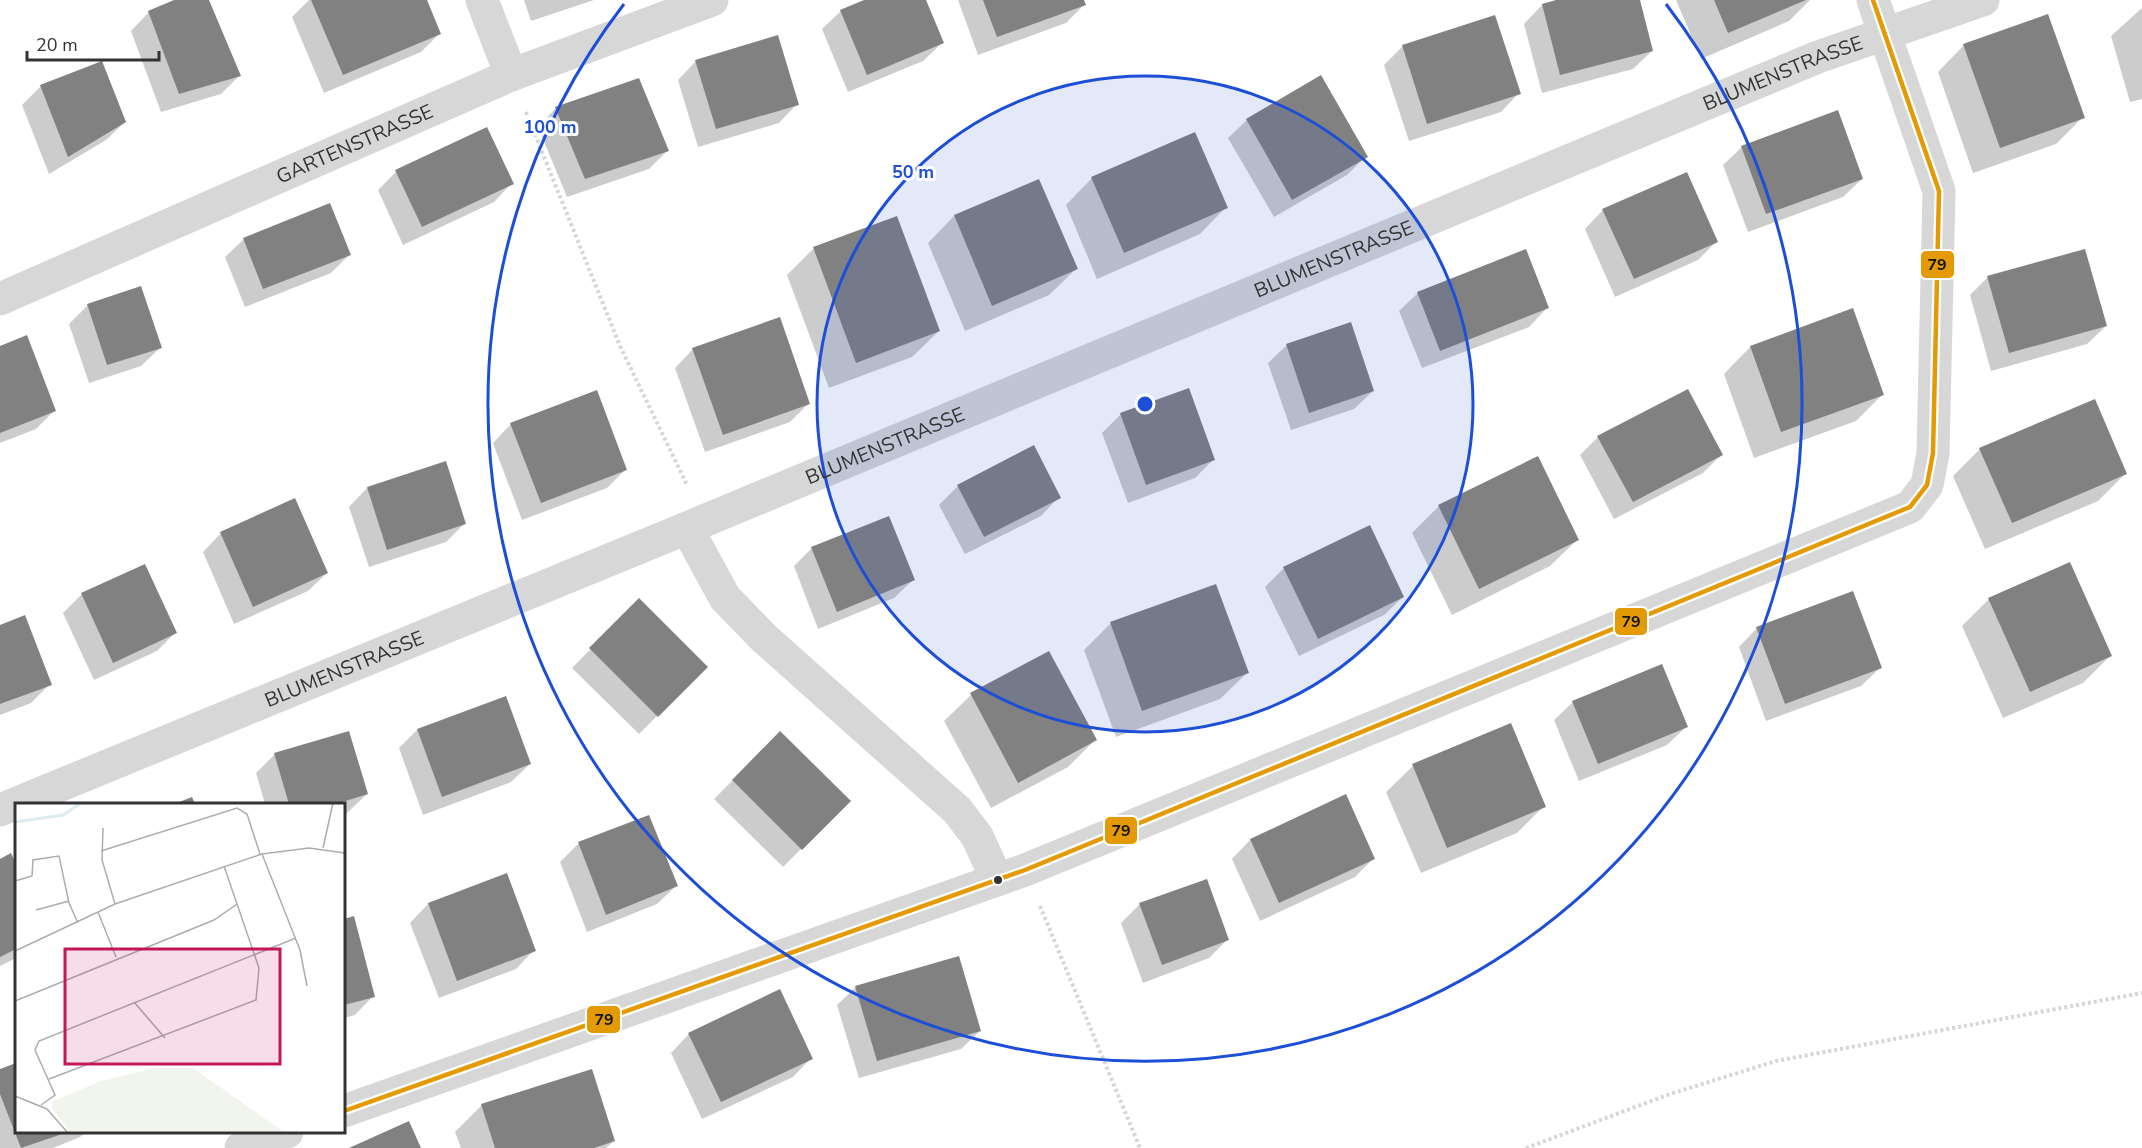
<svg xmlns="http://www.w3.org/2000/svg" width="2142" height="1148" font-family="'Nunito Sans',sans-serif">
  <rect width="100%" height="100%" fill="#fff"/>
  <g fill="#0003">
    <path d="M178,0H208L239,76L221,94L161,112L131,31L149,12Z"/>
    <path d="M309,0H425L440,33L421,52L324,93L292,17Z"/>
    <path d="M524,0H594L531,21Z"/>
    <path d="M867,0H924L942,43L923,61L848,92L822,29L841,11Z"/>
    <path d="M958,0H1083L1084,5L1066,23L978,55Z"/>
    <path d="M1562,0H1638L1652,51L1633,69L1542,93L1524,24L1542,5Z"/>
    <path d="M1676,0H1810L1789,21L1701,59Z"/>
    <path d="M2142,8V99L2130,102L2111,36Z"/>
    <path d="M1964,45L2083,117L2056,144L1973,173L1938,72Z"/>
    <path d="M1403,46L1519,93L1501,112L1409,141L1384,65Z"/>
    <path d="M696,61L797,104L779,123L698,147L678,80Z"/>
    <path d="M41,86L125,122L106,140L49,174L22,105Z"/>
    <path d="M556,108L667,151L649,169L567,197L538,127Z"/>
    <path d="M1247,120L1366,156L1347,175L1274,217L1228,138Z"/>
    <path d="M1742,147L1862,179L1843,197L1748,232L1723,165Z"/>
    <path d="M396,172L512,183L494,202L403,245L378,190Z"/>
    <path d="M1092,178L1226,207L1200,234L1097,279L1066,205Z"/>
    <path d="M1039,181L1076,269L1049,295L965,331L928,243L954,216Z"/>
    <path d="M1603,210L1716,242L1698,260L1615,297L1585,229Z"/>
    <path d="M244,239L349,255L331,273L245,307L225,257Z"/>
    <path d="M814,248L939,331L912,357L829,388L787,275Z"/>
    <path d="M1988,277L2106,326L2087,344L1991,371L1970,295Z"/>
    <path d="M1418,293L1547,308L1529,327L1422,368L1399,311Z"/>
    <path d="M88,305L160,348L141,366L89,383L69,324Z"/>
    <path d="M1852,310L1883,394L1856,421L1754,458L1724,374L1750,347Z"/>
    <path d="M1287,345L1373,391L1354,409L1291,430L1268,363Z"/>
    <path d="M0,348L55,410L36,429L0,443Z"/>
    <path d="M693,349L808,404L790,422L705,452L675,368Z"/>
    <path d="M1121,414L1213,460L1195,478L1128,503L1102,433Z"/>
    <path d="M511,424L625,470L607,488L522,520L493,443Z"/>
    <path d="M1598,437L1721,455L1703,473L1614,519L1580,455Z"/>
    <path d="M1980,449L2125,474L2098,501L1985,549L1953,476Z"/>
    <path d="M958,486L1059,497L1041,516L965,554L939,505Z"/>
    <path d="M367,488L464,524L446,542L369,567L349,507Z"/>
    <path d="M1439,506L1577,540L1550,566L1452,615L1412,533Z"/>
    <path d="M221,533L327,573L308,591L234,624L203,552Z"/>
    <path d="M812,548L913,580L894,598L818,629L794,566Z"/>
    <path d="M144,566L175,633L157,651L94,680L63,613L81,595Z"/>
    <path d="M1284,568L1403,597L1384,615L1299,656L1265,587Z"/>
    <path d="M1989,599L2110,656L2083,683L2003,718L1962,626Z"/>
    <path d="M639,600L706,667L639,734L572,668Z"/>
    <path d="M1111,623L1247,673L1220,699L1116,737L1084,650Z"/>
    <path d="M0,626L50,684L31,703L0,715Z"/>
    <path d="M1757,628L1880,668L1861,686L1766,721L1739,647Z"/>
    <path d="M1048,653L1095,740L1068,767L991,808L944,721L971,695Z"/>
    <path d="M1573,702L1686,727L1667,745L1579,781L1554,720Z"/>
    <path d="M417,730L530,764L511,782L423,815L399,748Z"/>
    <path d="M348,733L367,794L348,812L344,814V804H265L256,773L274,755Z"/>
    <path d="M780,733L849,801L783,867L714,799Z"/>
    <path d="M1413,766L1544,806L1517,833L1421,873L1386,792Z"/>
    <path d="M1345,796L1374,858L1355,877L1260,921L1232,859L1250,840Z"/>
    <path d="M648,817L676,886L657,904L587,932L560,862L578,844Z"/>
    <path d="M11,855L16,868V958L0,966V860Z"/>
    <path d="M506,875L534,950L516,969L439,998L410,923L428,904Z"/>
    <path d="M1140,904L1227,940L1209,958L1143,983L1121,923Z"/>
    <path d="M353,918L373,996L355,1015L344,1018V920Z"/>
    <path d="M856,987L980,1031L961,1049L859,1078L837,1005Z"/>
    <path d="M689,1034L811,1058L793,1077L702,1119L671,1053Z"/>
    <path d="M16,1065V1132H86L80,1137L53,1148H0V1071Z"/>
    <path d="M482,1105L614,1141L606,1148H461L455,1132Z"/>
  </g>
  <g fill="#818181">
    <path d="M174,0H209L241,76L179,94L148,11Z"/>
    <path d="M311,0H427L441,34L343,75Z"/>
    <path d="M864,0H926L944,43L867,75L840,10Z"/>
    <path d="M983,0H1084L1086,5L997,37Z"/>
    <path d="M1556,0H1640L1653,51L1560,75L1542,4Z"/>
    <path d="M1714,0H1806L1728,33Z"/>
    <path d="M2048,14L2085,118L2000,148L1963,44Z"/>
    <path d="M1495,15L1521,94L1427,124L1402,45Z"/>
    <path d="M778,35L799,105L716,129L695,60Z"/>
    <path d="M102,61L126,122L68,157L40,85Z"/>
    <path d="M1321,75L1368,157L1292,200L1246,119Z"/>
    <path d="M639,78L669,151L585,179L555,107Z"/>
    <path d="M1838,110L1863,179L1766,214L1741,146Z"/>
    <path d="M487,127L514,184L422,227L395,170Z"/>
    <path d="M1195,132L1228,208L1124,253L1091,177Z"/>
    <path d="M1687,172L1718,242L1634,279L1602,209Z"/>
    <path d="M1039,179L1078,269L992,306L954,215Z"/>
    <path d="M330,203L351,255L263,289L243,238Z"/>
    <path d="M897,216L940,331L856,363L813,247Z"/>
    <path d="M1526,249L1549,308L1440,351L1417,292Z"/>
    <path d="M2085,249L2107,326L2009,353L1987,276Z"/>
    <path d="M141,286L162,348L107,365L87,304Z"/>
    <path d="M1853,308L1884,395L1781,432L1750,346Z"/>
    <path d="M780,317L810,404L723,435L692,348Z"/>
    <path d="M1351,322L1374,391L1309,413L1286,344Z"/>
    <path d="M27,335L56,411L0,433V346Z"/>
    <path d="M1189,388L1215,460L1146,485L1120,413Z"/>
    <path d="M1688,389L1723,455L1633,502L1597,436Z"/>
    <path d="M597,390L627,470L541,503L510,423Z"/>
    <path d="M2095,399L2127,474L2012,523L1979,448Z"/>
    <path d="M1034,445L1061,498L984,537L957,485Z"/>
    <path d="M1538,456L1579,540L1479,589L1438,505Z"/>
    <path d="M446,461L466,524L387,550L367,487Z"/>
    <path d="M295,498L328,573L253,607L220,532Z"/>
    <path d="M889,516L915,580L837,612L811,547Z"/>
    <path d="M1370,525L1404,597L1318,639L1283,567Z"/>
    <path d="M2070,562L2112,656L2030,692L1988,598Z"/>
    <path d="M145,564L177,633L113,663L81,593Z"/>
    <path d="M1216,584L1249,673L1142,711L1110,622Z"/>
    <path d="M1853,591L1882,668L1785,704L1756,627Z"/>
    <path d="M639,598L708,667L658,717L589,648Z"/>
    <path d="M25,615L52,685L0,704V625Z"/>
    <path d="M1049,651L1097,740L1018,783L970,693Z"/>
    <path d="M1662,664L1688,727L1598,764L1572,701Z"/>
    <path d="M506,696L531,764L442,797L417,729Z"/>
    <path d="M1511,723L1546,807L1447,848L1412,764Z"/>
    <path d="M349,731L368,794L336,804H289L274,753Z"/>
    <path d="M780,731L851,801L802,850L732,780Z"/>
    <path d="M1346,794L1375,859L1279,903L1250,839Z"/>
    <path d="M192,797L195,804H174Z"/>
    <path d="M649,815L678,886L606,915L578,842Z"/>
    <path d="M11,853L16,864V949L0,957V859Z"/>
    <path d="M507,873L536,951L457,981L428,903Z"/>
    <path d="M1207,879L1229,940L1162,965L1139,903Z"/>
    <path d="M354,916L375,997L344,1005V919Z"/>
    <path d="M959,956L981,1031L877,1061L855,986Z"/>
    <path d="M780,989L813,1059L721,1102L688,1033Z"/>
    <path d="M16,1063V1132H68L21,1148L0,1094V1069Z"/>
    <path d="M592,1069L615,1141L594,1148H495L481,1104Z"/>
    <path d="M409,1121L421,1148H349Z"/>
  </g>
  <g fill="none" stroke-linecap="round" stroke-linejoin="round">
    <g stroke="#d6d6d6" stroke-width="4" stroke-dasharray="3 3" stroke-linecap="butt">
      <path d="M526,112L620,346L687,485"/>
      <path d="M1040,906L1140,1148"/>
      <path d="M1526,1148L1670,1094L1776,1061L2142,993"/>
    </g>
    <g stroke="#d7d7d7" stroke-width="33">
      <path d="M482,0L511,75"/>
      <path id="s1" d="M0,299L511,75L712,0"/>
      <path d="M687,528L725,598L764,638L957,810L977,836L997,880"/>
      <path id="s2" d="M0,810L687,528L1818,57L1983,0"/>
      <path d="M344,1111L1025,870L1910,507L1927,485L1933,453L1939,191L1873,0"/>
      <path d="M241,1148L287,1132"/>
    </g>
    <g stroke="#fff" stroke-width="9">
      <path id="bus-1" d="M344,1111L1025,870L1910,507L1927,485L1933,453L1939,191L1873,0"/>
    </g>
    <use href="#bus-1" stroke="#e39a05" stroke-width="4.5"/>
  </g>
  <circle cx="1145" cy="404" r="328" fill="#1d4ed8" fill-opacity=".12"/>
  <g fill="none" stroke="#1d4ed8" stroke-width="3">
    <circle cx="1145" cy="404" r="328"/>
    <path d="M1666 4A657 657 0 1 1 624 4"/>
  </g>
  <circle fill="#333" stroke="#fff" stroke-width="2" cx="998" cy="880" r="5"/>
  <g text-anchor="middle" stroke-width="6" stroke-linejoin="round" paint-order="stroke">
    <g font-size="20" fill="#333" stroke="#fff">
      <text dy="7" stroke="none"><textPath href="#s2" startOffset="1929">BLUMENSTRASSE</textPath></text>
      <text dy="7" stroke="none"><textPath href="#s1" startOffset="387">GARTENSTRASSE</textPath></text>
      <text dy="7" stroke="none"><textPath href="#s2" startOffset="1443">BLUMENSTRASSE</textPath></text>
      <text dy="7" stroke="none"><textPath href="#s2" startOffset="957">BLUMENSTRASSE</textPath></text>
      <text dy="7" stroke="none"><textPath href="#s2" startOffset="372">BLUMENSTRASSE</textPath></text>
    </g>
  </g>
  <g transform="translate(15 803)">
    <rect width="330" height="330" fill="#fff"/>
    <path d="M141,265H178L270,330H56L37,305L38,298L86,278Z" fill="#f1f5ed"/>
    <path fill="none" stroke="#ddebf3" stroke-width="3" d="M0,19L48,12L66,0"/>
    <path fill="none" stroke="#adadad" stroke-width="1.5" d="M88,25L87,57L100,101M308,45L318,0M86,48L222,5L232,11L245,51M247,51L285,147L292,183M0,78L17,73L18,57L44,53L54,100L63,120M21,107L54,98M83,109L101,154M0,148L100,101L247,51L294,45L330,50M0,198L199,117L222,101M119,199L150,235M34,276L241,197L244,165L209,63M0,293L32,306L53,330M26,302L40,292L20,247L24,238L281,135"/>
    <path fill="#c2185b" fill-opacity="0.15" stroke="#c2185b" stroke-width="3" d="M50,146H265V261H50Z"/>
    <rect width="330" height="330" fill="none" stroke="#333" stroke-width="3"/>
  </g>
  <circle cx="1145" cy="404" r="9" fill="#1d4ed8" stroke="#fff" stroke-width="3"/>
  <g font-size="18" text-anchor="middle" font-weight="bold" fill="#1d4ed8" stroke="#fff" stroke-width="6" stroke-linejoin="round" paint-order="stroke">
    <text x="550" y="133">100 m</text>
    <text x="913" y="178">50 m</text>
  </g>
  <g stroke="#fff" stroke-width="2">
    <rect x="1920" y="250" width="35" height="29" rx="6" fill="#e39a05"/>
    <rect x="1614" y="607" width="34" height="29" rx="6" fill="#e39a05"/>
    <rect x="1104" y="816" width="34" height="29" rx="6" fill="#e39a05"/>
    <rect x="586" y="1005" width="35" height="29" rx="6" fill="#e39a05"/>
  </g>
  <g font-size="16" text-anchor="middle" font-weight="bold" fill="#111">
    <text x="1937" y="270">79</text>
    <text x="1631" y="627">79</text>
    <text x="1121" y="836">79</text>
    <text x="604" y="1025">79</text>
  </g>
  <path d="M27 51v9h132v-9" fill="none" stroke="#333333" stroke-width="3"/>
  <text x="36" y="51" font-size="18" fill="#333333" stroke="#ffffff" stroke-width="4.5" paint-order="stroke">20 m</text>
</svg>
